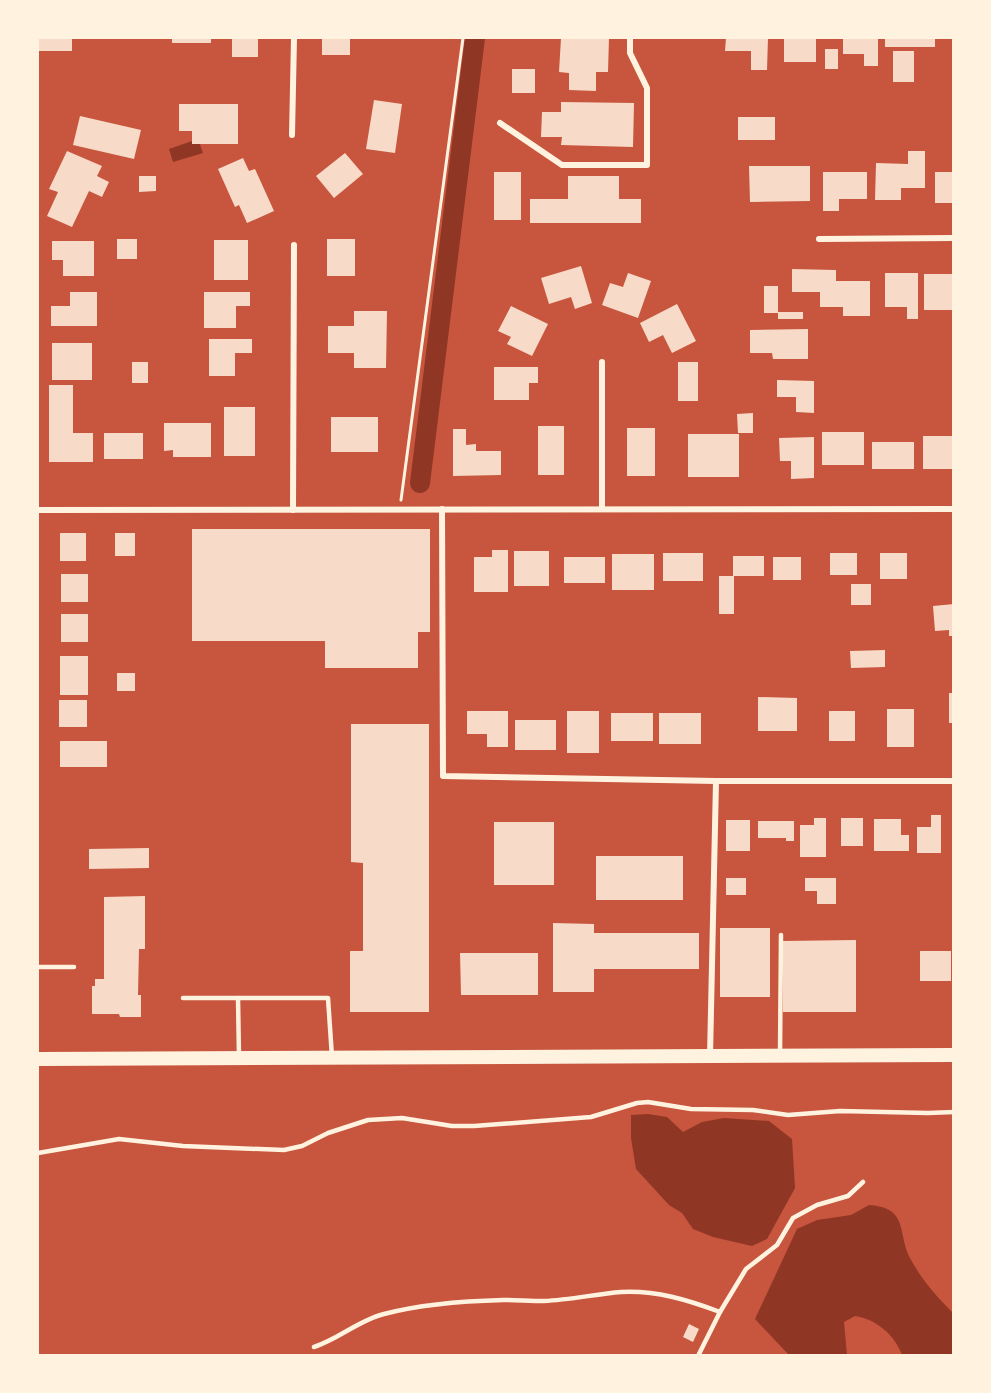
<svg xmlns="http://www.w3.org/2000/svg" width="991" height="1393" font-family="'Varela Round',sans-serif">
  <rect width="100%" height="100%" fill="#c8553d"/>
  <g fill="#8f3625">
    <path d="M198,139L203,153L173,162L169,149Z"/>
    <path d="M648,1114L667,1117L683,1132L702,1122L724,1118L769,1121L792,1139L795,1188L767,1239L752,1246L713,1237L693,1229L682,1213L669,1205L636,1169L631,1138V1115Z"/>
    <path d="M869,1205C909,1208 897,1232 910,1258C921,1279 937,1297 953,1313V1355H902C895,1335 876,1319 855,1316L844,1322L847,1355H789L755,1319L797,1229L817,1220L851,1215Z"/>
  </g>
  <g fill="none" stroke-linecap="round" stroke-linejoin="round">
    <path stroke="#8f3625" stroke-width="20" d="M420,483L475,38"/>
  </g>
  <g fill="#f7dbc8">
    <rect x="38" y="38" width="34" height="13"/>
    <rect x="172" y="38" width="39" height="5"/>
    <rect x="232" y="38" width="26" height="19"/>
    <rect x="322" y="38" width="28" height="17"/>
    <path d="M561,38H609L608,72H596V91L569,90V73L559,72Z"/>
    <path d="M726,38H768L767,70H751V51H725Z"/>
    <rect x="784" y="38" width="32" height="24"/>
    <path d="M843,38H878V66H864V54H843Z"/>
    <rect x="885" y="38" width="50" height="9"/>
    <rect x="825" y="49" width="13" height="20"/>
    <rect x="893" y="51" width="21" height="31"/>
    <rect x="512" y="69" width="23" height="24"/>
    <path d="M374,100L402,104L395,153L366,149Z"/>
    <path d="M561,102L634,103L633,147L561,145L562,137H541L542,112H561Z"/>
    <path d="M179,104H238V144H192V131H179Z"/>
    <path d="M80,116L141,130L134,159L73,145Z"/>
    <rect x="738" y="117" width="37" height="23"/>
    <path d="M67,151L102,166L97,176L109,182L102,197L89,191L72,227L47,216L58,192L49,189Z"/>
    <path d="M908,151H925V188H901V200H875L876,163L908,164Z"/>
    <path d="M345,153L363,174L334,198L316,176Z"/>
    <path d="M243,158L249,171L255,169L274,211L247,223L239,205L235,207L218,169Z"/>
    <path d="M749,166H810V201L750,202Z"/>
    <rect x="494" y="172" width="27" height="48"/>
    <path d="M823,172H867V199H839V211H823Z"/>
    <rect x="935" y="172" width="19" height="31"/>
    <path d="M139,176H156V191L139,192Z"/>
    <path d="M568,176H619V199H641V223H530V199H568Z"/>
    <rect x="117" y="239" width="20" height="20"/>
    <rect x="327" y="239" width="28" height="37"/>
    <rect x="214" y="240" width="34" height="40"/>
    <path d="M52,241H94V276H63V260H52Z"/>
    <path d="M581,266L592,303L575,309L571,297L549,304L541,278Z"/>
    <path d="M792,269L836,270V281H870V316H843V307H820V292H792Z"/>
    <path d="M628,273L651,281L638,318L602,305L610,283L623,287Z"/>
    <path d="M885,273H918V319H907V307H885Z"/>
    <rect x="924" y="274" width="30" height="36"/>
    <path d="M764,286H778V312H803V319H778V313H764Z"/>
    <path d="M70,292H97V326H51V306H70Z"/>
    <path d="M204,292H250V306H236V328H204Z"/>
    <path d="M677,304L696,341L672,353L663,335L649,342L640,323Z"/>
    <path d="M511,306L548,324L532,356L507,344L511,337L498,331Z"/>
    <path d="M354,311H387L386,368H354V353H328V326H354Z"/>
    <path d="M808,329V359H773L772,353H750V330Z"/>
    <path d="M209,339H252V353H235V376H209Z"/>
    <rect x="52" y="343" width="40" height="37"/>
    <rect x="132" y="362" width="16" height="21"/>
    <rect x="678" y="362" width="20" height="39"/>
    <path d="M494,367H538V383H529V400H494Z"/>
    <path d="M777,380L814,381V413L796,412V397H777Z"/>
    <path d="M49,385H73V433H93V462H49Z"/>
    <rect x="224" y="407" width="31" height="49"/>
    <path d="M753,413V433H738L737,414Z"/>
    <rect x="331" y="417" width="47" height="35"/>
    <path d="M164,423H211V457H173V450L164,451Z"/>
    <rect x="538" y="426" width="26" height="49"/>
    <rect x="627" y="428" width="28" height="48"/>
    <path d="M453,429H466V445L476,444V451H501V475L453,476Z"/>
    <rect x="822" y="432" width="42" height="33"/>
    <rect x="104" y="433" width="39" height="26"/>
    <rect x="688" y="434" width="51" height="43"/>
    <rect x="923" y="436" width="31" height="33"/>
    <path d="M814,437V478L791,479V461H780L779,438Z"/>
    <rect x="872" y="442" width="42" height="27"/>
    <path d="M192,529H430V632H418V668H325V641H192Z"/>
    <rect x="60" y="533" width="26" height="28"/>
    <rect x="115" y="533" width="20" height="23"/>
    <path d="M492,550H508V592H474V557H492Z"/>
    <rect x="514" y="551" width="35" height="35"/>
    <rect x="663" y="553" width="40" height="28"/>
    <rect x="830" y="553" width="27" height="22"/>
    <rect x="880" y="553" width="27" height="26"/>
    <rect x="612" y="554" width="42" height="36"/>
    <path d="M733,556H764V576H734V614H719V576H733Z"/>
    <rect x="564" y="557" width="41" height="26"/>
    <rect x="773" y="557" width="28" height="23"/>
    <rect x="61" y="574" width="27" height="28"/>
    <rect x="851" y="584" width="20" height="21"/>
    <path d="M954,604V636H949V630L935,631L933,606Z"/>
    <rect x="61" y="614" width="27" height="28"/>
    <path d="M885,650V667L851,668L850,651Z"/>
    <rect x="60" y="656" width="28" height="39"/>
    <rect x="117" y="673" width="18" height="18"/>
    <rect x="949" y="693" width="5" height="30"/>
    <path d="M758,697L797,698V731H758Z"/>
    <rect x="59" y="700" width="28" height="27"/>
    <rect x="887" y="709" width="27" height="38"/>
    <path d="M467,711H508V747H487V734H467Z"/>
    <rect x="567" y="711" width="32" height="42"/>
    <rect x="829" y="711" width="26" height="30"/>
    <rect x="611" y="713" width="42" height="28"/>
    <rect x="659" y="713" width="42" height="31"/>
    <rect x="515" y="720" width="41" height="30"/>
    <path d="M351,724H429V1012H350V951H363V863L351,862Z"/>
    <rect x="60" y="741" width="47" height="26"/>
    <path d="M931,815H941V853H917V827H931Z"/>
    <path d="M814,818H826V857H800V825H814Z"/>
    <rect x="841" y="818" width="22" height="28"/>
    <path d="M874,819H901V835H909V851H874Z"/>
    <rect x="726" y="820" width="24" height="31"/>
    <path d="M758,821H794V841H786V838H758Z"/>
    <rect x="494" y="822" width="60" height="63"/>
    <path d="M149,848V868L89,869V849Z"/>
    <rect x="596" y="856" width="87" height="44"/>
    <rect x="726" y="878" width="20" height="17"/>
    <path d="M805,878H836V904H817V891H805Z"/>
    <path d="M145,896V949H139L138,995H141V1017H120L119,1014H92V986H95V979H104V897Z"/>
    <path d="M553,923L594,924V933H699V969H594V992H553Z"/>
    <rect x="720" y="928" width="50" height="69"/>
    <path d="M856,940V1012H783V941Z"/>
    <rect x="920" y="951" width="31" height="30"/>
    <path d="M460,953H538V995H461Z"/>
    <path d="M689,1324L699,1329L693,1342L683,1337Z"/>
  </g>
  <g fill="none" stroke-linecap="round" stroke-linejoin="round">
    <path stroke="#fff3e0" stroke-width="3" d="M401,500L463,38"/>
    <g stroke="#fff3e0" stroke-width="4.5">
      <path d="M38,967H74"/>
      <path d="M183,998H328L332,1057"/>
      <path d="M238,998L239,1056"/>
      <path d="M780,1055L781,935"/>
      <path d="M38,1153L119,1139L183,1146L284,1150L302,1146L328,1133L368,1120L402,1118L452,1126H474L591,1117L637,1103L648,1102L691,1109L753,1110L788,1115L840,1111L928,1113L954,1112"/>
      <path d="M314,1347C339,1339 359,1320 384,1314C422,1304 464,1301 503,1300C516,1300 530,1301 544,1301C570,1300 596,1294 621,1292C656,1290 688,1300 720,1312"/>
      <path d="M698,1356L720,1312L746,1269L777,1245L793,1218L817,1205L848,1196L863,1182"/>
    </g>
    <g stroke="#fff3e0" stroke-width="6">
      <path d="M500,123L562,165H647V88L630,53V38"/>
      <path d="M292,135L294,38"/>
      <path d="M819,239L954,238"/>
      <path d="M442,509L443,776L716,781H954"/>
      <path d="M602,509V362"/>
      <path d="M38,510L954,509"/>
      <path d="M293,510L294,245"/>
      <path d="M710,1056L716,781"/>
    </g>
    <path stroke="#fff3e0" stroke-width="14" d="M38,1059L954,1055"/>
  </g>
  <rect width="991" height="1393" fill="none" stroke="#fff3e0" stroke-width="78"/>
</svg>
